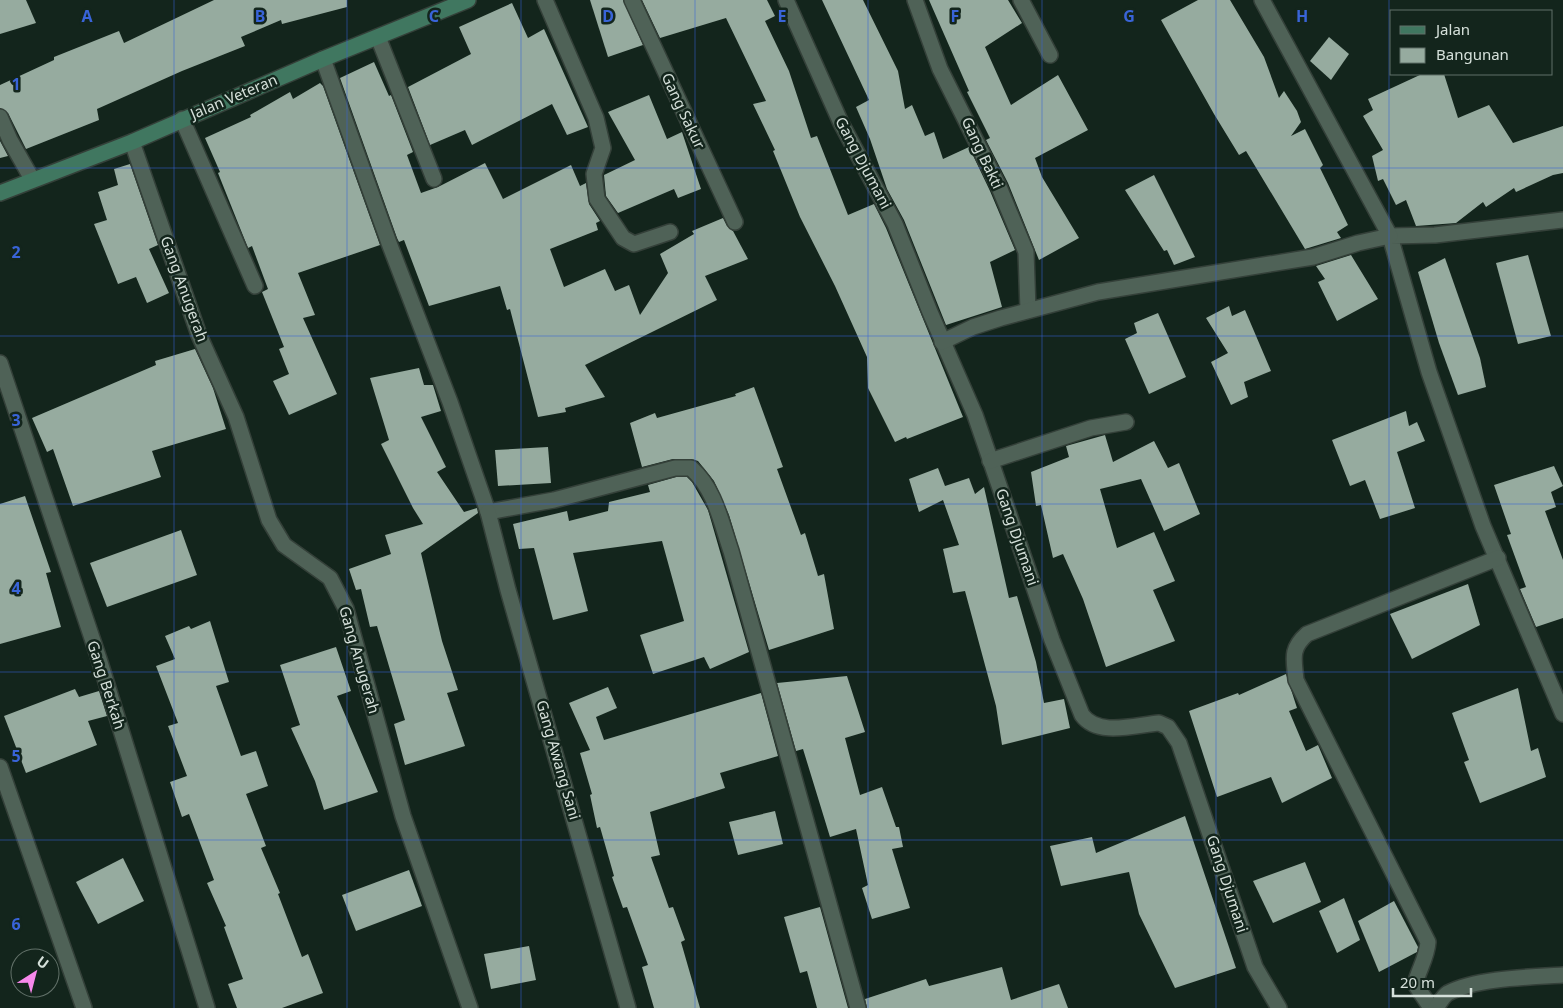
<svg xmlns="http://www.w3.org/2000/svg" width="1563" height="1008" font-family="'Noto Sans',sans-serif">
  <rect width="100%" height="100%" fill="#13251c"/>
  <g fill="#96ab9f">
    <path d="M0,0H26L36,23L0,34Z"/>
    <path d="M214,0H347V7L282,24L281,20L241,37L245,46L182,71L97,109L99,120L26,149L8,113L0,108V85L54,60V57L119,31L124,43Z"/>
    <path d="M590,0H623L643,45L608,57Z"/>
    <path d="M642,0H767L775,16L765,21L789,71L811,138L817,136L848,215L874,204L886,228L963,417L907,439L906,437L895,442L868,388L867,357L835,286L800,217L773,151L775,150L753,104L766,101L726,18L660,38Z"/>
    <path d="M822,0H863L898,71L905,109L912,105L925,136L934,132L943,159L969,147L990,191L1015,250L990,262L1002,307L946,325L904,220L887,189L870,139L856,107L869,100Z"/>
    <path d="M929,0H1008L1022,23L985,47L1011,105L1058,75L1088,130L1035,158L1042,177L1079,238L1039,260L1008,183L986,140L990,138L967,92L969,91Z"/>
    <path d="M1198,0H1230L1264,57L1279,98L1284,91L1297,111L1301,122L1291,136L1305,129L1323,165L1320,168L1348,225L1337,232L1341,238L1305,249L1246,151L1239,155L1214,114L1161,20Z"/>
    <path d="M512,3L528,38L544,29L588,127L567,135L552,104L472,145L465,130L430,145L408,87L471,54L459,27Z"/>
    <path d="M1329,37L1349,54L1331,80L1310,61Z"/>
    <path d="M374,62L389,96L391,95L413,152L407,155L421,193L438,187L485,163L503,199L571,165L580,186L586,183L589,204L600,221L596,223L598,230L550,249L564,287L605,269L615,291L629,285L640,315L668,273L660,254L694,234L692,231L723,218L727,226L733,231L748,259L705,276L717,300L585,365L605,397L565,408L566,412L538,417L510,309L507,310L500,286L429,306L404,240L399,242L397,238L340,78Z"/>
    <path d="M1422,74H1444L1458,118L1489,105L1513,143L1563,126V173L1553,175L1516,192L1514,188L1486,207L1483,202L1456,223L1416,226L1406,200L1396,205L1383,179L1378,181L1372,156L1383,150L1363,116L1373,110L1368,99Z"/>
    <path d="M320,83L323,86L380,245L298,273L315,315L303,318L337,394L289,415L273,381L289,374L279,349L284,347L262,292L268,289L252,246L248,248L218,173L220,172L205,138L251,117L250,115L290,92L293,99Z"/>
    <path d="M649,95L667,139L682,132L701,189L678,198L674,189L618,213L606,196L604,175L635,160L608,112Z"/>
    <path d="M0,141L8,156L0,158Z"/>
    <path d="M130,164L158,245L149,249L169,293L147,303L136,277L118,284L94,224L107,220L98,192L118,185L114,169Z"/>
    <path d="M1154,175L1195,257L1174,265L1167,250L1164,251L1125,190Z"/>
    <path d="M1351,255L1378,299L1337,321L1318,282L1325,279L1316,266Z"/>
    <path d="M1528,255L1551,336L1518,344L1496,263Z"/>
    <path d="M1445,258L1480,358L1486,387L1458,395L1439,343L1418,272Z"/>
    <path d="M1229,306L1232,316L1245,310L1271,371L1244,382L1248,397L1231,405L1211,362L1228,353L1206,318Z"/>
    <path d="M1158,313L1186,377L1149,394L1125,339L1137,333L1134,323Z"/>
    <path d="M195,349L213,388L226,429L152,451L161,477L73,506L53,449L47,452L32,418L156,365L155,361Z"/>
    <path d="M419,368L424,385H433L441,411L421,417L446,467L437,472L464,512L477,508L478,513L421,553L442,641L458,690L447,693L465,746L405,765L394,724L405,720L377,626L370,627L361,589L356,590L349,569L391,554L385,535L423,524L413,508L381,444L389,440L370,378Z"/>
    <path d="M754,387L783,467L777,469L801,535L805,533L818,576L824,574L834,629L769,650L729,515L714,481L698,461L691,459H673L642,467L630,423L655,413L657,418L736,396L735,394Z"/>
    <path d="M1406,411L1409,426L1417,422L1425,441L1397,452L1415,508L1380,519L1365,480L1350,486L1332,440Z"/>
    <path d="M1105,435L1113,462L1154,441L1168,468L1179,463L1200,514L1164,531L1141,479L1100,489L1117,548L1154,532L1175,581L1153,590L1175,641L1106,667L1083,599L1063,554L1053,558L1041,505L1036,506L1031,472L1069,457L1066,446Z"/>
    <path d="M548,447L551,483L498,486L495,450Z"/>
    <path d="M1554,466L1563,486L1551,492L1556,507L1545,511L1563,560V618L1536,627L1520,589L1526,587L1507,535L1511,534L1494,485Z"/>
    <path d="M938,468L945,486L969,478L975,494L984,487L1009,598L1017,596L1036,662L1044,703L1064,699L1070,728L1002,745L996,706L965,591L953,593L943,549L959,545L943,500L919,512L909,479Z"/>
    <path d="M676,477H687L692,482L708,510L749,652L710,669L704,657L653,674L640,635L684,621L662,541L573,553L588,611L553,620L534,548L519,549L513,524L567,511L569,521L608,511L609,502L650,492L648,485Z"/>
    <path d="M25,496L51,572L46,573L61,627L0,644V504Z"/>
    <path d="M181,530L197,575L107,607L90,563Z"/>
    <path d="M1468,584L1480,625L1412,659L1390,614Z"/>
    <path d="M210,621L229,682L216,686L241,756L256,751L268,786L246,794L266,846L261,848L280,893L278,894L302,957L308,954L323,993L282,1008H237L228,984L243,979L224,927L226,926L207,883L214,880L189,814L182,817L170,782L187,776L168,726L178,723L156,666L175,659L165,636L189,626L191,629Z"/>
    <path d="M336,647L351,691L337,696L378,792L324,810L315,781L291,728L300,725L280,665Z"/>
    <path d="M1286,674L1297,708L1289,711L1306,751L1318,745L1332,778L1282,803L1271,777L1217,797L1189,711L1238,693L1239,695Z"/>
    <path d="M847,676L865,732L845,738L860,795L882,787L896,827H899L903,847L892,849L910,908L872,919L862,888L868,885L856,829L830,837L803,749L796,751L777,683Z"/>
    <path d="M608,687L617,708L596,717L604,740L761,693L778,756L720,773L725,788L650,812L660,855L651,857L669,908L673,907L685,940L681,942L700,1008H654L642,967L648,965L627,907L623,908L612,877L614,876L600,827L597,828L590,795L592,794L580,753L590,750L569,703Z"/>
    <path d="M1518,688L1531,751L1538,748L1546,777L1480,803L1464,762L1469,760L1452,713Z"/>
    <path d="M75,689L79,697L99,691L107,716L88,721L97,745L26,773L4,716Z"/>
    <path d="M775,811L783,844L738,855L729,822Z"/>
    <path d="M1185,816L1236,968L1175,988L1139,914L1129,872L1061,886L1050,846L1092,837L1096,853Z"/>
    <path d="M123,858L144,901L98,924L76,882Z"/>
    <path d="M1305,862L1321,902L1273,923L1253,881Z"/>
    <path d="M409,870L422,906L356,931L342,895Z"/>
    <path d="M1344,898L1360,940L1337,953L1319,911Z"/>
    <path d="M1394,901L1418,947L1417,952L1379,972L1358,921Z"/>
    <path d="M820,907L848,1008H817L807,971L800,973L784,917Z"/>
    <path d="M529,946L536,980L491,989L484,954Z"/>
    <path d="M1002,967L1011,1000L1059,984L1068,1008H867L865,999L926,979L929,986Z"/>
  </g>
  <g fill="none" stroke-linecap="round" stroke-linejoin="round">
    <g stroke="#344039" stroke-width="18">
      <g id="street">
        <path d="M545,0L596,118L603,148L594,174L597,199L623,238L634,244L670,232"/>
        <path d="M632,0L735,222"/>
        <path d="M786,0L841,123L895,224L930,312L975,415L1052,640L1082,715C1098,737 1135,725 1159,723L1168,727L1179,743L1255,967L1279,1008"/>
        <path d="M915,0L940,69L999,187L1026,252L1028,310"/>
        <path d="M1021,0L1050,55"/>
        <path d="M378,37L434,179"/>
        <path d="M323,59L389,243L450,402L488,512L554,500L675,468H691C715,489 721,522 731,551L858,1008"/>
        <path d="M0,117L10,140L32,179"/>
        <path d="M182,119L255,286"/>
        <path d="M132,142L199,335L236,417L269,520L284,545L330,578L346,609L403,816L470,1008"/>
        <path d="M1563,220L1435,235L1390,236L1429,372L1483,526L1563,714"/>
        <path d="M942,342L973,327L1001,318L1098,292L1313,257L1358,243L1390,236L1262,0"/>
        <path d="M0,363L99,659L207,1008"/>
        <path d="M990,461L1091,428L1126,422"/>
        <path d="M488,512L508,590L628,1008"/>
        <path d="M0,767L84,1008"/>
        <path d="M1431,1008L1415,984C1419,969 1427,957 1428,942L1296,680C1294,659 1290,649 1307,634L1498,558"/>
        <path d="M1436,1008C1439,1004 1443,996 1448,993C1476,978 1531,977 1563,975"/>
      </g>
    </g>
    <g stroke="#344039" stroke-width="18">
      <path id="secondary" d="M0,193L132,142L323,59L468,0"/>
    </g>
    <use href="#street" stroke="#4f6257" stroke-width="15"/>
    <use href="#secondary" stroke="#407760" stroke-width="15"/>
  </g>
  <path fill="none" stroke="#3964d8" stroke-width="1" stroke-opacity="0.55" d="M174,0V1008M347,0V1008M521,0V1008M695,0V1008M868,0V1008M1042,0V1008M1216,0V1008M1389,0V1008M0,168H1563M0,336H1563M0,504H1563M0,672H1563M0,840H1563"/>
  <g text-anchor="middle" stroke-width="5" stroke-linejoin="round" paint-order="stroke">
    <g font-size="15" fill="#d5e0da" stroke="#13251c">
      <text transform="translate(234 97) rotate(-23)" y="5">Jalan Veteran</text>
      <text transform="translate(683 111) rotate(65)" y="5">Gang Sakur</text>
      <text transform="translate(982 153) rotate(65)" y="5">Gang Bakti</text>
      <text transform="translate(863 163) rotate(62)" y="5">Gang Djumani</text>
      <text transform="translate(184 289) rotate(70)" y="5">Gang Anugerah</text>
      <text transform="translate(1017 537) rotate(71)" y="5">Gang Djumani</text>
      <text transform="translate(359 660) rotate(74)" y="5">Gang Anugerah</text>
      <text transform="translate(106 685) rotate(72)" y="5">Gang Berkah</text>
      <text transform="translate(558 760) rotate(74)" y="5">Gang Awang Sani</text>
      <text transform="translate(1227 884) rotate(72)" y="5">Gang Djumani</text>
    </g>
  </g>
  <g font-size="16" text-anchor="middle" font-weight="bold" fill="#3964d8" stroke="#13251c" stroke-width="5" stroke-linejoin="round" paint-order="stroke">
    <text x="87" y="22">A</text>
    <text x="260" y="22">B</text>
    <text x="434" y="22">C</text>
    <text x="608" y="22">D</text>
    <text x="782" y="22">E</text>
    <text x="955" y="22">F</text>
    <text x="1129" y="22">G</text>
    <text x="1302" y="22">H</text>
    <text x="16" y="90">1</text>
    <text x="16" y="258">2</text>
    <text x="16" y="426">3</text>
    <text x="16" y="594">4</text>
    <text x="16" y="762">5</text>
    <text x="16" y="930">6</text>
  </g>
  <rect x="1390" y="10" width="162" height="65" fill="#13251c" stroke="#617068"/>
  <rect x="1400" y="26" width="25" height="8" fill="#407760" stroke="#617068"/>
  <text x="1436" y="35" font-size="15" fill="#d5e0da">Jalan</text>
  <rect x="1400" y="48" width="25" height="15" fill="#96ab9f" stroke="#617068"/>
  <text x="1436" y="60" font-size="15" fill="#d5e0da">Bangunan</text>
  <g transform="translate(35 973) rotate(36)"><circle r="24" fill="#13251c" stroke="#617068"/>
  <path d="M0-4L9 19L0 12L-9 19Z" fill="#f788eb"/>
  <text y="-8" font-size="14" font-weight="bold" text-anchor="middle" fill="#d5e0da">U</text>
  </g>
  <path d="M1393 988v8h78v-8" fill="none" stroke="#d5e0da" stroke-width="2.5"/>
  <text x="1400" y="988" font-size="15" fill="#d5e0da" stroke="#13251c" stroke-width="4" paint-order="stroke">20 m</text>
</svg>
